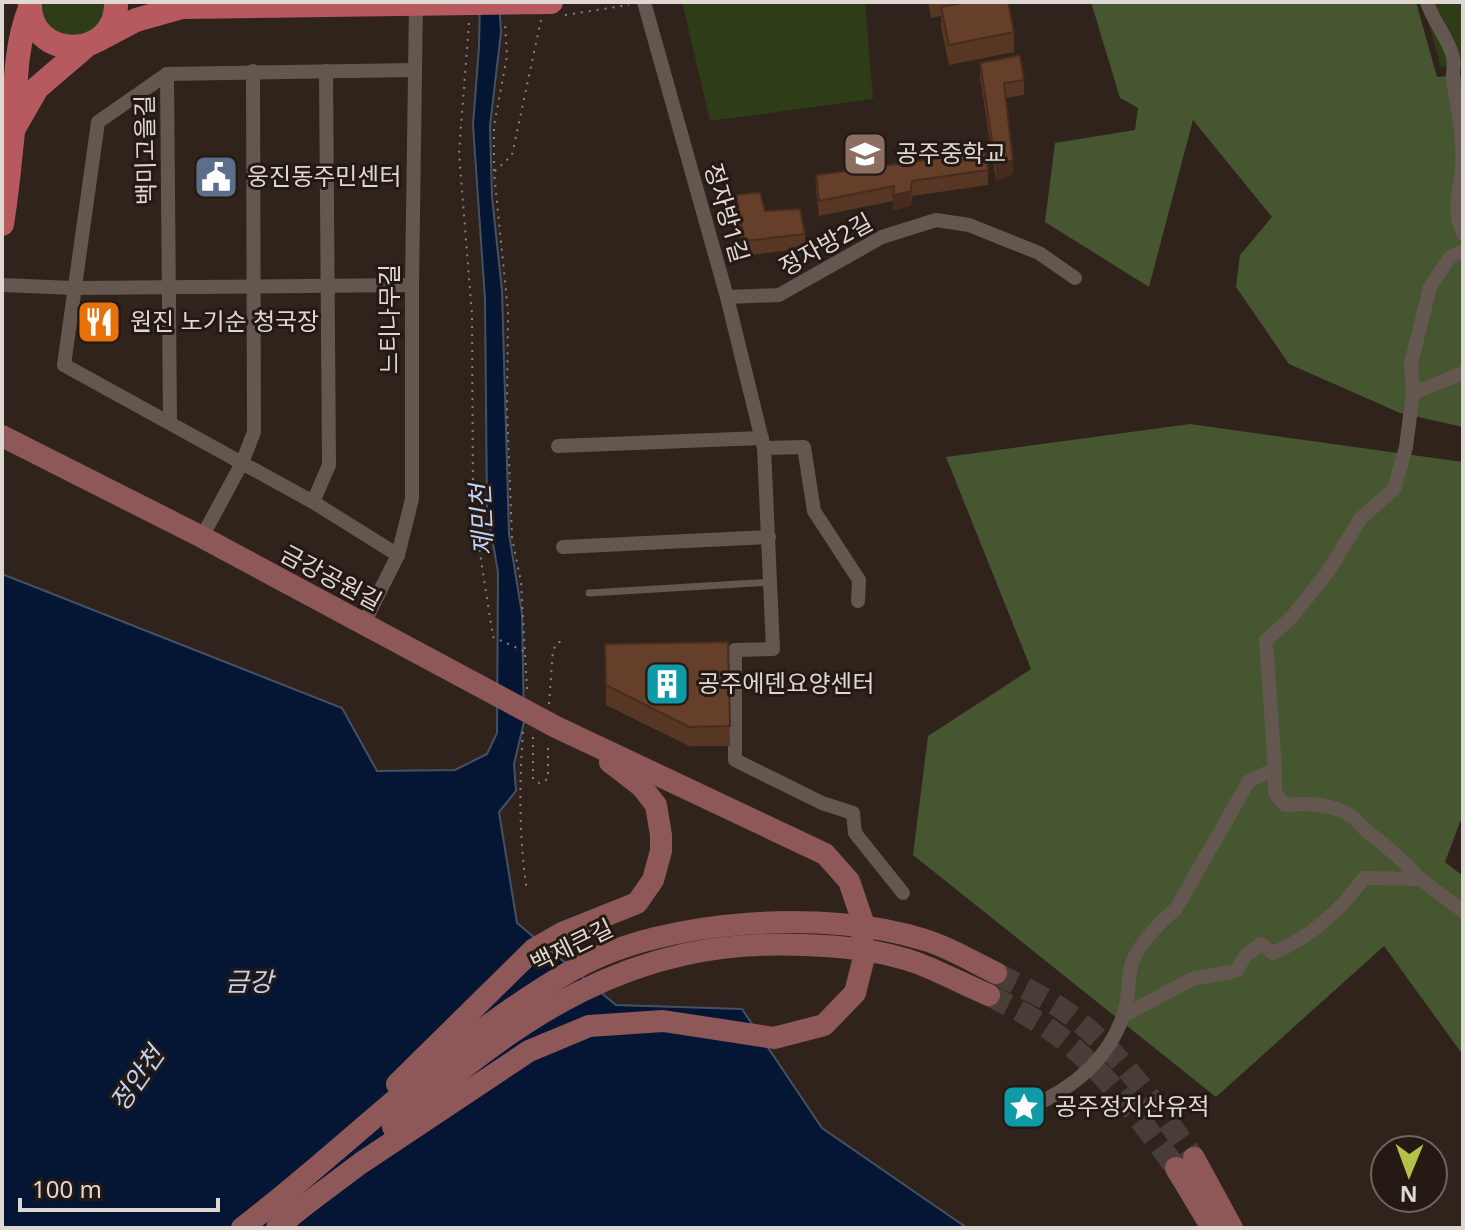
<svg xmlns="http://www.w3.org/2000/svg" width="1465" height="1230" font-family="'Noto Sans','Noto Sans KR',sans-serif">
  <rect width="100%" height="100%" fill="#2f231c"/>
  <g fill="#2e3c17">
    <path d="M38,2H107L108,8L91,37L48,32Z"/>
    <path d="M682,2H865L873,99L710,121Z"/>
    <path d="M1423,2H1463V65L1441,67Z"/>
  </g>
  <g fill="#465630">
    <path d="M1091,2H1416L1437,77L1463,75V427L1400,413L1289,364L1236,287L1240,255L1272,217L1193,120L1149,287L1045,222L1055,143L1135,130L1138,108L1120,98Z"/>
    <path d="M1190,424L1463,462V814L1445,862L1463,876V1055L1384,946L1216,1097L913,855L928,736L1031,669L946,457Z"/>
  </g>
  <path fill="#041634" stroke="#465063" stroke-width="2" d="M480,2H499L501,32L490,126L492,197L502,291L509,534L522,614L524,722L514,764L516,791L499,812L517,923L616,1005L742,1009L822,1128L967,1228H2V574L342,708L377,771L455,770L487,754L497,733L498,572L487,509L485,299L473,125L479,47Z"/>
  <g fill="none" stroke-linecap="round" stroke-linejoin="round">
    <g stroke="#493e37" stroke-width="22" stroke-dasharray="22 11" stroke-linecap="butt">
      <path d="M996,973C1018,985 1042,996 1062,1009C1116,1046 1156,1105 1194,1158"/>
      <path d="M989,995C1009,1006 1031,1016 1049,1029C1100,1064 1140,1119 1176,1168"/>
    </g>
    <g stroke="#8b817b" stroke-width="2" stroke-dasharray="2 6" stroke-linecap="butt">
      <path d="M565,15L629,5"/>
      <path d="M469,23L459,153L472,315L473,508L493,637L526,652"/>
      <path d="M494,171V126L507,56L505,23"/>
      <path d="M527,689L521,582L512,538L507,409L508,311L494,172L512,155L541,20"/>
      <path d="M549,704L553,650L558,642H566"/>
      <path d="M523,732C519,785 519,838 527,891"/>
      <path d="M533,737V779L539,783L548,779V742"/>
    </g>
    <path stroke="#64574f" stroke-width="7" d="M589,593L771,582"/>
    <g stroke="#64574f" stroke-width="14">
      <path d="M644,2L727,297L764,448L773,649L735,650V760L822,803L853,813L855,833L903,893"/>
      <path d="M1427,2C1433,22 1448,37 1453,57C1455,65 1452,74 1453,82C1458,110 1464,139 1462,168C1460,192 1452,209 1463,234"/>
      <path d="M167,74L98,122L64,365L313,502L398,555"/>
      <path d="M167,74L170,423"/>
      <path d="M167,74L415,70"/>
      <path d="M2,285L73,288L412,285"/>
      <path d="M727,297L779,295L882,237L936,220L969,225L1039,253L1075,278"/>
      <path d="M1413,393L1463,373"/>
      <path d="M558,446L762,438"/>
      <path d="M764,448L804,447L814,511L859,580L858,601"/>
      <path d="M313,502L329,465L326,71"/>
      <path d="M202,537L242,463L254,432L253,71"/>
      <path d="M563,547L769,537"/>
      <path d="M363,625L398,555L412,499V285L416,2"/>
      <path d="M1420,879L1463,911"/>
      <path d="M1123,1016L1192,979L1236,971L1246,955L1261,944L1273,953C1311,937 1340,911 1364,878L1420,879C1404,861 1388,847 1369,833C1362,828 1358,820 1351,816C1332,803 1307,803 1285,805L1275,793V769"/>
      <path d="M1031,1107C1074,1087 1109,1060 1124,1013C1130,997 1127,977 1132,963C1138,946 1161,920 1175,910L1249,781L1275,769L1266,640L1291,618L1327,573L1361,518L1394,489L1406,447L1413,393L1411,364L1430,287L1450,257L1463,251"/>
    </g>
    <g stroke="#8d5857" stroke-width="22">
      <path d="M2,436L202,537L556,727L825,854L849,881L862,919L863,961L855,993L824,1025L774,1038L663,1021L589,1026L529,1051L361,1163L297,1211"/>
      <path d="M397,1084L534,949L562,933L637,903L653,880L661,851V835L656,805L641,786L610,762"/>
      <path d="M393,1127C518,1018 629,937 803,945C841,946 881,950 917,963C941,972 965,985 989,995"/>
      <path d="M1194,1158L1232,1228"/>
      <path d="M1176,1168L1212,1228"/>
      <path d="M242,1228C353,1143 453,1037 576,968C665,918 829,909 925,940C949,947 973,962 996,973"/>
      <path d="M277,1228L307,1203"/>
    </g>
    <g stroke="#b65a5f" stroke-width="24">
      <path d="M30,2C27,61 118,62 116,2"/>
      <path d="M98,40L136,20L182,7L551,2"/>
      <path d="M14,128L37,88L86,46"/>
      <path d="M2,224C7,194 10,162 13,131C16,89 14,49 30,8"/>
    </g>
  </g>
  <g fill="#573623">
    <path d="M928,2H956V4L1014,32V52L949,65L941,27V16L931,18Z"/>
    <path d="M980,63L1024,80V95L1006,98L1013,174L996,181L980,78Z"/>
    <path d="M988,170V185L912,196L911,206L893,210V201L819,216L816,190V175Z"/>
    <path d="M736,195L805,234V248L744,256L736,210Z"/>
    <path d="M728,642L730,746H689L606,705L605,644Z"/>
  </g>
  <g fill="#472c1d">
    <path d="M1013,160V174L996,181V166Z"/>
    <path d="M912,181L911,206L893,210V195Z"/>
  </g>
  <g fill="#653f29" stroke="#472c1d" stroke-width="2">
    <path d="M967,2H1008L1014,32L949,45L941,7Z"/>
    <path d="M1020,55L1024,80L1004,83L1013,160L996,166L980,63Z"/>
    <path d="M985,152L988,170L912,181L911,191L893,195L894,186L819,201L816,175Z"/>
    <path d="M760,192L765,211L800,209L805,234L744,241L736,195Z"/>
    <path d="M728,642L730,726L689,727L606,685L605,644Z"/>
  </g>
  <defs>
    <g id="school-square" transform="scale(2.3)"><rect x="-9" y="-9" width="18" height="18" rx="4" fill="#8d6e63" stroke="#251913"/><path d="M0-5L7-2L0 1L-7-2ZM-4 1L0 2.5L4 1V4Q0 6-4 4Z" fill="#fff"/></g>
    <g id="civic-square" transform="scale(2.3)"><rect x="-9" y="-9" width="18" height="18" rx="4" fill="#5c6f8a" stroke="#251913"/><path d="M-.6-6.5H3V-4.5H.6V-3L4-1V1h2V6H-6V1h2V-1L-.6-3ZM-1.2 2.5V6h2.4V2.5Z" fill="#fff"/></g>
    <g id="restaurant-square" transform="scale(2.3)"><rect x="-9" y="-9" width="18" height="18" rx="4" fill="#e8710a" stroke="#251913"/><path d="M-5-6h1v4h1v-4h1v4h1v-4h1v5L-1.5 .5V6h-2V.5L-5-1ZM5-6V6H3V1.5H1.5Q1.5-4 5-6Z" fill="#fff"/></g>
    <g id="building-square" transform="scale(2.3)"><rect x="-9" y="-9" width="18" height="18" rx="4" fill="#0f9aa8" stroke="#251913"/><path d="M-4-6H4V6H1V3H-1V6H-4ZM-2.5-4.3h1.7v1.8h-1.7ZM.8-4.3h1.7v1.8H.8ZM-2.5-1h1.7V.8h-1.7ZM.8-1h1.7V.8H.8Z" fill="#fff"/></g>
    <g id="sight-square" transform="scale(2.3)"><rect x="-9" y="-9" width="18" height="18" rx="4" fill="#0f9aa8" stroke="#251913"/><path d="M0-6L1.8-2.2L6-1.7L2.9 1.2L3.7 5.4L0 3.3L-3.7 5.4L-2.9 1.2L-6-1.7L-1.8-2.2Z" fill="#fff"/></g>
  </defs>
  <g fill-rule="evenodd">
    <use href="#school-square" x="865" y="154"/>
    <use href="#civic-square" x="216" y="177"/>
    <use href="#restaurant-square" x="99" y="322"/>
    <use href="#building-square" x="667" y="684"/>
    <use href="#sight-square" x="1024" y="1107"/>
  </g>
  <g text-anchor="middle" stroke-width="6" stroke-linejoin="round" paint-order="stroke">
    <g font-size="24" fill="#dfd7d2" stroke="#251913">
      <text transform="translate(146 150) rotate(-91)" y="8">백미고을길</text>
      <text transform="translate(726 213) rotate(74)" y="8">정자방1길</text>
      <text transform="translate(826 245) rotate(-29)" y="8">정자방2길</text>
      <text transform="translate(390 319) rotate(-90)" y="8">느티나무길</text>
      <text transform="translate(331 578) rotate(28)" y="8">금강공원길</text>
      <text transform="translate(572 946) rotate(-26)" y="8">백제큰길</text>
    </g>
    <g font-size="24" fill="#dfd7d2" stroke="#251913" text-anchor="start">
      <text x="896" y="162">공주중학교</text>
      <text x="247" y="185">웅진동주민센터</text>
      <text x="130" y="330">원진 노기순 청국장</text>
      <text x="698" y="692">공주에덴요양센터</text>
      <text x="1055" y="1115">공주정지산유적</text>
    </g>
    <g font-size="26" font-style="italic" fill="#bcd3f7" stroke="#251913">
      <text transform="translate(482 520) rotate(-93)" y="9">제민천</text>
      <text x="249" y="991">금강</text>
      <text transform="translate(137 1079) rotate(-55)" y="9">정안천</text>
    </g>
  </g>
  <rect width="1465" height="1230" fill="none" stroke="#dfd7d2" stroke-width="8"/>
  <g transform="translate(1409 1174) rotate(181)"><circle r="38" fill="#251913" stroke="#6f655f" stroke-width="2"/>
  <path d="M0-6L14 30L0 20L-14 30Z" fill="#b4c24a"/>
  <text y="-12" font-size="22" font-weight="bold" text-anchor="middle" fill="#dfd7d2">N</text>
  </g>
  <path d="M20 1198v12h198v-12" fill="none" stroke="#dfd7d2" stroke-width="4"/>
  <text x="32" y="1198" font-size="24" fill="#dfd7d2" stroke="#251913" stroke-width="6" paint-order="stroke">100 m</text>
</svg>
